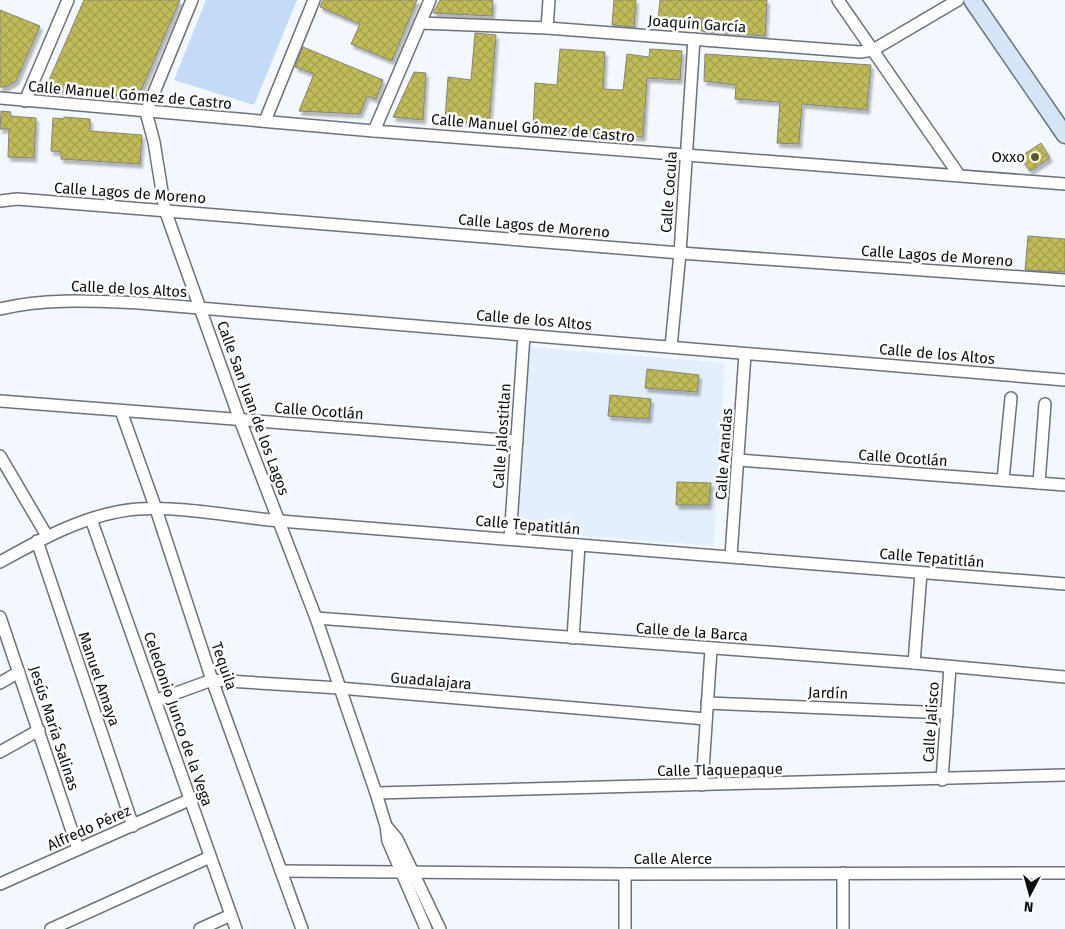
<svg xmlns="http://www.w3.org/2000/svg" width="1065" height="929" font-family="'Fira Sans',sans-serif">
  <defs>
    <pattern id="building-cross-hatch" width="8" height="8" patternUnits="userSpaceOnUse" patternTransform="scale(1.25)"><rect width="8" height="8" fill="#c2bc59"/><path d="M0 0l8 8M0 8l8-8" fill="none" stroke="#a5a04c"/></pattern>
    <filter id="shadow"><feDropShadow dx="2.5" dy="4" stdDeviation="1" flood-color="#0004"/></filter>
  </defs>
  <rect width="100%" height="100%" fill="#f3f8fe"/>
  <path fill="#e3effc" d="M528,347L725,363L714,546L515,531Z"/>
  <path fill="#c4dbf7" d="M206,0H297L254,105L174,80Z"/>
  <g fill="url(#building-cross-hatch)" stroke="#85847c" filter="url(#shadow)">
    <path d="M84,0H180L140,93L133,97L49,90L46,87Z"/>
    <path d="M323,0H417L392,61L351,44L360,24L320,7Z"/>
    <path d="M440,0H493L492,16L433,13Z"/>
    <path d="M614,0H636L634,27L612,25Z"/>
    <path d="M660,0H767L765,36L701,31L702,18L679,17V23L658,21Z"/>
    <path d="M0,10L40,26L16,81L6,87H0Z"/>
    <path d="M475,33L496,35L489,125L445,120L448,77L471,80Z"/>
    <path d="M303,47L383,80L376,99L367,96L360,114L299,111L314,74L295,67Z"/>
    <path d="M560,49L605,52L603,89L623,90L627,54L649,57L650,49L682,51L680,80L647,78L643,137L533,129L535,83L557,85Z"/>
    <path d="M705,54L871,65L867,110L802,104L799,144L777,143L780,102L735,99L736,85L704,81Z"/>
    <path d="M414,72L426,73L423,120L393,117Z"/>
    <path d="M1,111L11,112L10,116L36,118L34,158L8,157L9,129H0Z"/>
    <path d="M64,117L90,119V131L142,135L140,164L61,159V152L51,151L53,118L64,119Z"/>
    <path d="M1041,143L1050,158L1030,171L1020,157Z"/>
    <path d="M1028,236L1065,239V272L1025,270Z"/>
    <path d="M647,369L699,375L697,392L645,388Z"/>
    <path d="M610,395L651,399L649,419L608,416Z"/>
    <path d="M677,482L711,483L709,505H676Z"/>
  </g>
  <g fill="none" stroke-linecap="round" stroke-linejoin="round">
    <g stroke="#6c7278" stroke-width="14">
      <g id="street">
        <path d="M192,0L146,112L154,142L165,210L240,420L316,618L376,793L386,826L388,841L426,929"/>
        <path d="M838,0L959,175"/>
        <path d="M420,23L547,28L860,52L873,50L958,0"/>
        <path d="M547,28L549,0"/>
        <path d="M0,98L374,131L1065,184"/>
        <path d="M25,101L68,0"/>
        <path d="M265,121L314,0"/>
        <path d="M374,131L430,0"/>
        <path d="M0,201L17,199L106,206L680,253L1065,280"/>
        <path d="M0,309C45,298 92,301 139,303L1065,380"/>
        <path d="M671,347L680,253L694,39"/>
        <path d="M0,401L517,441"/>
        <path d="M121,411L156,509L212,680L302,929"/>
        <path d="M0,456L47,536"/>
        <path d="M739,460L1065,485"/>
        <path d="M1003,480L1011,398"/>
        <path d="M1039,483L1045,404"/>
        <path d="M91,519L236,929"/>
        <path d="M510,539L524,335"/>
        <path d="M37,541L133,826"/>
        <path d="M731,556L745,354"/>
        <path d="M0,562C43,538 88,513 138,509C183,506 235,517 280,521L1065,584"/>
        <path d="M0,617L78,849"/>
        <path d="M316,618L914,663L1065,677"/>
        <path d="M573,638L579,545"/>
        <path d="M914,663L921,573"/>
        <path d="M0,683L19,672"/>
        <path d="M157,700L212,680L339,688L706,719"/>
        <path d="M707,703L947,713"/>
        <path d="M0,752L39,730"/>
        <path d="M942,780L950,667"/>
        <path d="M702,785L711,649"/>
        <path d="M376,793L1065,775"/>
        <path d="M387,827L397,839L440,929"/>
        <path d="M281,871L625,874L1065,873"/>
        <path d="M0,884L189,800"/>
        <path d="M51,929L210,857"/>
        <path d="M200,929L231,915"/>
        <path d="M625,929V874"/>
        <path d="M843,929V873"/>
      </g>
    </g>
    <g stroke="#6c7278" stroke-width="19">
      <path id="secondary" d="M972,0L1065,135"/>
    </g>
    <use href="#street" stroke="#fff" stroke-width="11"/>
    <use href="#secondary" stroke="#d4e5f8" stroke-width="16"/>
  </g>
  <circle fill="#5c5825" stroke="#fff" stroke-width="2" cx="1035" cy="157" r="5"/>
  <g text-anchor="middle" stroke-width="5" stroke-linejoin="round" paint-order="stroke">
    <g font-size="15" fill="#0b0d0f" stroke="#fff">
      <text transform="translate(697 24) rotate(4)" y="5">Joaquín García</text>
      <text transform="translate(130 95) rotate(5)" y="5">Calle Manuel Gómez de Castro</text>
      <text transform="translate(533 128) rotate(5)" y="5">Calle Manuel Gómez de Castro</text>
      <text transform="translate(669 192) rotate(-86)" y="5">Calle Cocula</text>
      <text transform="translate(130 193) rotate(4)" y="5">Calle Lagos de Moreno</text>
      <text transform="translate(534 226) rotate(5)" y="5">Calle Lagos de Moreno</text>
      <text transform="translate(937 256) rotate(4)" y="5">Calle Lagos de Moreno</text>
      <text transform="translate(129 289) rotate(3)" y="5">Calle de los Altos</text>
      <text transform="translate(534 320) rotate(5)" y="5">Calle de los Altos</text>
      <text transform="translate(937 354) rotate(5)" y="5">Calle de los Altos</text>
      <text transform="translate(253 408) rotate(70)" y="5">Calle San Juan de los Lagos</text>
      <text transform="translate(319 411) rotate(4)" y="5">Calle Ocotlán</text>
      <text transform="translate(502 436) rotate(-86)" y="5">Calle Jalostitlan</text>
      <text transform="translate(724 454) rotate(-86)" y="5">Calle Arandas</text>
      <text transform="translate(903 458) rotate(4)" y="5">Calle Ocotlán</text>
      <text transform="translate(528 525) rotate(5)" y="5">Calle Tepatitlán</text>
      <text transform="translate(932 558) rotate(5)" y="5">Calle Tepatitlán</text>
      <text transform="translate(692 632) rotate(4)" y="5">Calle de la Barca</text>
      <text transform="translate(224 666) rotate(71)" y="5">Tequila</text>
      <text transform="translate(99 679) rotate(71)" y="5">Manuel Amaya</text>
      <text transform="translate(431 681) rotate(5)" y="5">Guadalajara</text>
      <text transform="translate(828 693) rotate(2)" y="5">Jardín</text>
      <text transform="translate(178 719) rotate(71)" y="5">Celedonio Junco de la Vega</text>
      <text transform="translate(931 722) rotate(-86)" y="5">Calle Jalisco</text>
      <text transform="translate(54 728) rotate(72)" y="5">Jesús María Salinas</text>
      <text transform="translate(720 770) rotate(-1)" y="5">Calle Tlaquepaque</text>
      <text transform="translate(89 828) rotate(-24)" y="5">Alfredo Pérez</text>
      <text x="673" y="864">Calle Alerce</text>
    </g>
    <g font-size="15" fill="#0b0d0f" stroke="#fff" text-anchor="end">
      <text x="1025" y="162">Oxxo</text>
    </g>
  </g>
  <g transform="translate(1030 894) rotate(186)" stroke="#ffffff" stroke-width="4" paint-order="stroke">
  <path d="M0-4L9 19L0 12L-9 19Z" fill="#0b0d0f"/>
  <text y="-8" font-size="14" font-weight="bold" text-anchor="middle" fill="#0b0d0f">N</text>
  </g>
</svg>
